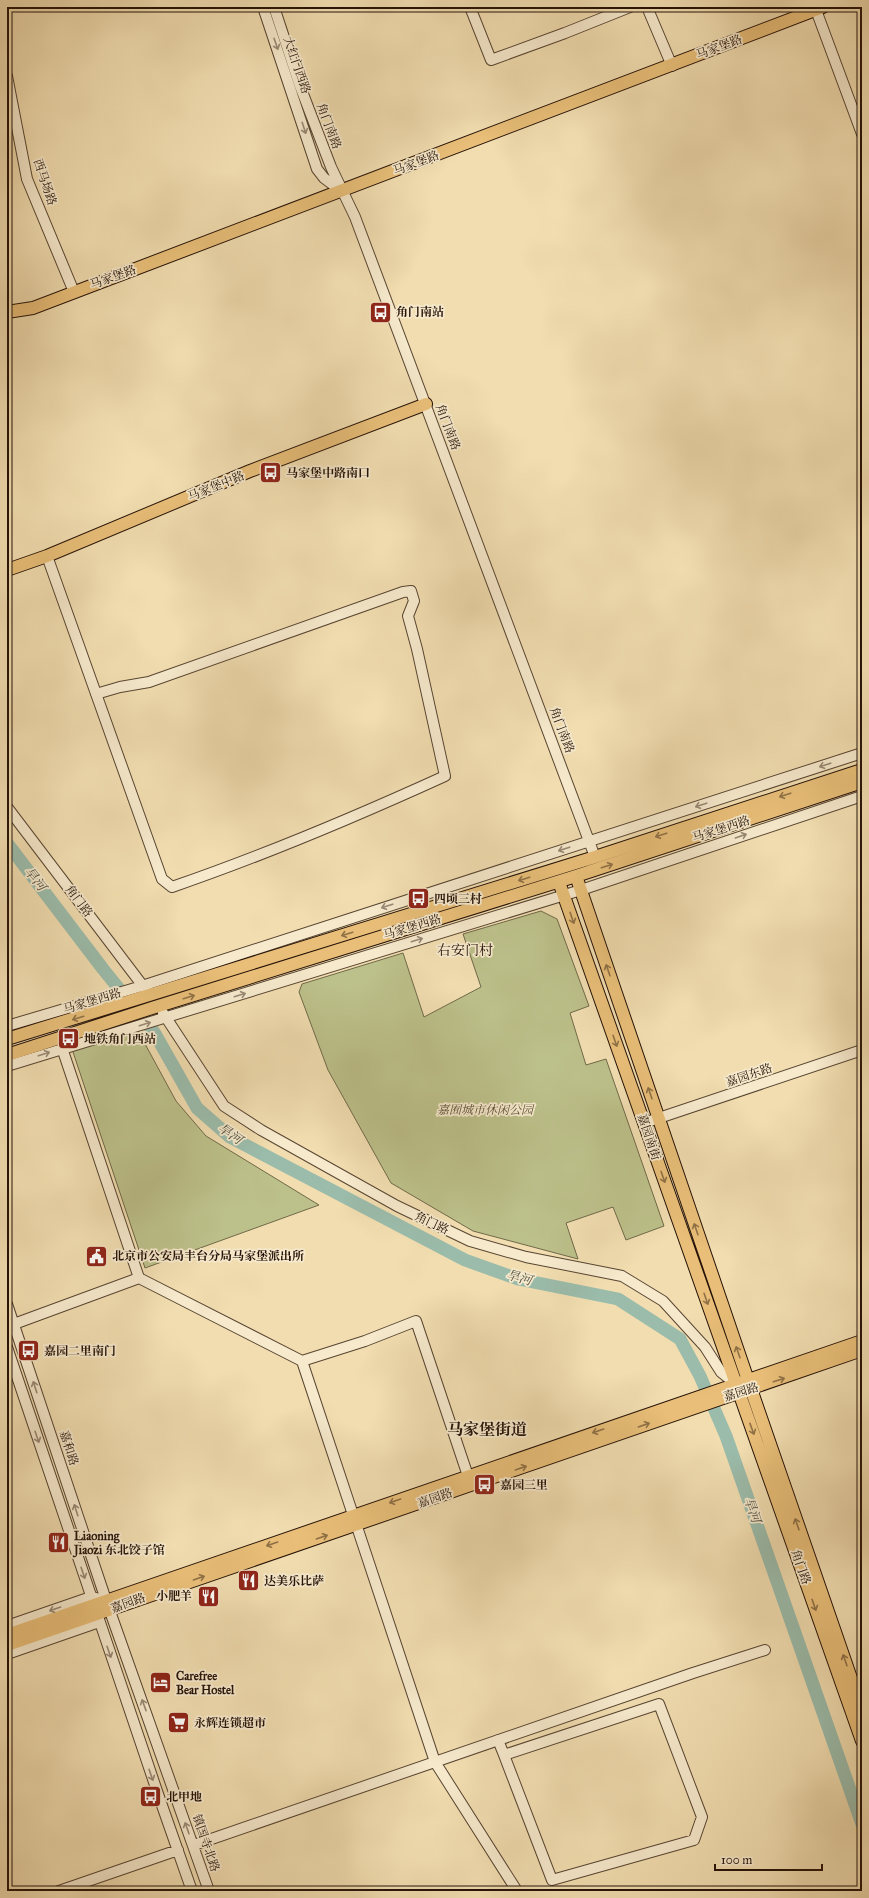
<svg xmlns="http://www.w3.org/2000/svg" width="869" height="1898" font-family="'IM FELL Great Primer','Noto Serif SC',serif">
<rect width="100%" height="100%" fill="#f1ddb0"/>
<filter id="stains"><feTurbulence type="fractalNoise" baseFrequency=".005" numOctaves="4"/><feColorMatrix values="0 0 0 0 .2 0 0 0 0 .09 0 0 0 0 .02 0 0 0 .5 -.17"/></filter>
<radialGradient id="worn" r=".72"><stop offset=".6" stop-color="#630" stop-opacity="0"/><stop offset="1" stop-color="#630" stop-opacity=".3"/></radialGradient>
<!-- green -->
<path fill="#bcc08a" stroke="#706949" d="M541,911l16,8 32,87 -19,7 16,52 20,-6 58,167 -38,14 -13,-33 -47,16 12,36 -105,-28 -82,-48 -63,-113 -29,-78 3,-8 101,-31 21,64 57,-30 -18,-53z
M138,1031l38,70 30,35 113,69 -174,63 -73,-219z"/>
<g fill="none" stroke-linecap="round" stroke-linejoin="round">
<!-- river -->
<path stroke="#9bbcab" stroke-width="13" d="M7,843l96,126 51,63 43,76 33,29 235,123 53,19 100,20 62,40 20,37 26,60 136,388"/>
<defs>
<path id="minor" d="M263,7l54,162 7,9 16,12
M274,7l26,79 31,81 24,50 240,640
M470,7l21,53 74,-27 65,-26
M647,7l25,59
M816,10l46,124
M7,76l20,103 47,113
M47,556l115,323 10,8c93,-32 183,-70 273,-111l-28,-127 -9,-33 6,-15 -3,-10 -8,1 -254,90 -29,5 -24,7
M7,807l139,183
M163,1013l61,93 37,24 136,76 73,35 56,16 96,19 41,25 42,46 16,25 15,12
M7,1026l135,-40 720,-233
M62,1048l77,230 163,83 133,401 82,129
M7,1066l574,-176 281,-94
M644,1123l218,-73
M7,1304l99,296 103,291
M14,1324l125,-46
M7,1347l151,447 34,97
M302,1361l63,-20 51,-20 52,155
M7,1626l84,-29 5,1
M7,1654l92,-32
M498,1740l6,15 48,125 142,-40 8,-23 -43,-113 -155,51
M194,1845l499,-172 72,-23
M59,1891l119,-41"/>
<path id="major" d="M7,312l26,-4 790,-301
M7,570l40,-14 203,-85 176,-67
M576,876l175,513 111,321
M559,882l303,859
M7,1039l588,-182 267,-87
M7,1055l145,-47 424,-132 286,-94
M7,1635l855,-294
M7,1645l855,-295"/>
</defs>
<!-- minor casing -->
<use href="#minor" stroke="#584532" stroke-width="12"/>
<!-- major casing -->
<use href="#major" stroke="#251208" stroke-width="14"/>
<!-- minor -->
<use href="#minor" stroke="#f6e9cc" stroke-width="10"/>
<!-- major -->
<use href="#major" stroke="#e8be78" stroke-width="12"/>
</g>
<!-- one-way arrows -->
<defs><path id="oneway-shaft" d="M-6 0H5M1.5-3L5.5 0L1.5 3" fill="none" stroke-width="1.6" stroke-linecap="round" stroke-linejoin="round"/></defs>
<g stroke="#988874">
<use href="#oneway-shaft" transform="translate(276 44) rotate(71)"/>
<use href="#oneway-shaft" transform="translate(304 128) rotate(72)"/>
<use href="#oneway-shaft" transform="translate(825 765) rotate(162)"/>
<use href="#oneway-shaft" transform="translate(701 805) rotate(162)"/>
<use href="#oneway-shaft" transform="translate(741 836) rotate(-19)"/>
<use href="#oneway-shaft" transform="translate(564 849) rotate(162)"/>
<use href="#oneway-shaft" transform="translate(387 906) rotate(162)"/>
<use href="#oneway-shaft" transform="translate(417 940) rotate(-17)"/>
<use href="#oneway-shaft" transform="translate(240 995) rotate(-17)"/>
<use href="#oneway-shaft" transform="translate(145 1024) rotate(-17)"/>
<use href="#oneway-shaft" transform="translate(44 1054) rotate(-18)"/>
<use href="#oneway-shaft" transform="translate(35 1387) rotate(-108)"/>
<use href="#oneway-shaft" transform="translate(37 1437) rotate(71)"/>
<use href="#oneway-shaft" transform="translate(76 1510) rotate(-108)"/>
<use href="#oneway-shaft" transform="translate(83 1573) rotate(71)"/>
<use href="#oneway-shaft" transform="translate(55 1609) rotate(161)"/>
<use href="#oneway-shaft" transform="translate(109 1652) rotate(71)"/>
<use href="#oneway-shaft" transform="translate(144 1705) rotate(-110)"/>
<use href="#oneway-shaft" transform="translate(151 1775) rotate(71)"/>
<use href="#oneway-shaft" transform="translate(187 1828) rotate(-109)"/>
</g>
<g stroke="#907146">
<use href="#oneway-shaft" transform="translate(785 795) rotate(162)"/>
<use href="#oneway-shaft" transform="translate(661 835) rotate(162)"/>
<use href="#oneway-shaft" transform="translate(607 866) rotate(-18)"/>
<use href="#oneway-shaft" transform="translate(524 879) rotate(163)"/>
<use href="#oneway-shaft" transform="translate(572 918) rotate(71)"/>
<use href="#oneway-shaft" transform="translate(347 934) rotate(163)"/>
<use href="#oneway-shaft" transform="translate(608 970) rotate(-109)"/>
<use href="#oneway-shaft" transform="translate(189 997) rotate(-17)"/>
<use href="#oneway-shaft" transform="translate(78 1018) rotate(163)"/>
<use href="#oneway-shaft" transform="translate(615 1041) rotate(71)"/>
<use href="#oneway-shaft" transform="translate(650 1093) rotate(-109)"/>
<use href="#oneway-shaft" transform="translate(663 1177) rotate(71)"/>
<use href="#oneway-shaft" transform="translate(696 1229) rotate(-109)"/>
<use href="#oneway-shaft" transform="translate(706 1299) rotate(71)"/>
<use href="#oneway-shaft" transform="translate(738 1352) rotate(-109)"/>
<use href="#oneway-shaft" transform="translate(779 1380) rotate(-18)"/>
<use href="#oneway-shaft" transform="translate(644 1425) rotate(-19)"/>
<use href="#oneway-shaft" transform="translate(752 1429) rotate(70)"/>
<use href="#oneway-shaft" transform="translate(598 1431) rotate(161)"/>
<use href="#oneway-shaft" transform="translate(521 1468) rotate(-19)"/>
<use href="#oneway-shaft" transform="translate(395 1501) rotate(161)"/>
<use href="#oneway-shaft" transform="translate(797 1524) rotate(-109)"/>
<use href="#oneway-shaft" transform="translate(322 1537) rotate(-19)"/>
<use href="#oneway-shaft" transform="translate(272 1544) rotate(161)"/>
<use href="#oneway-shaft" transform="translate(199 1578) rotate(-19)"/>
<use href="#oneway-shaft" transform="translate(814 1605) rotate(71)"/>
<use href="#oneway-shaft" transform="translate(845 1660) rotate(-109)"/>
</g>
<!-- icons -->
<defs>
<symbol id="bus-square" viewBox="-11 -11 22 22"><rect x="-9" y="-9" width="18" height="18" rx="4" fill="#8f2418" stroke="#f6e9cc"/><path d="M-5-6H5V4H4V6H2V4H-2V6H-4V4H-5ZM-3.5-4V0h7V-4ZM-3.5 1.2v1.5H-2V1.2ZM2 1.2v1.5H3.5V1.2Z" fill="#fff"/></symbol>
<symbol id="civic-square" viewBox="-11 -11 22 22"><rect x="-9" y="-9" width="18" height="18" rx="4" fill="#8f2418" stroke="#f6e9cc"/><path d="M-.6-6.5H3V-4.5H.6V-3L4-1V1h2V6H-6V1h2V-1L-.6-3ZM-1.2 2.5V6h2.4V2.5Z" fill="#fff"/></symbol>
<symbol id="restaurant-square" viewBox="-11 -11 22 22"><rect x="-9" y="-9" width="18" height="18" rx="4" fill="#8f2418" stroke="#f6e9cc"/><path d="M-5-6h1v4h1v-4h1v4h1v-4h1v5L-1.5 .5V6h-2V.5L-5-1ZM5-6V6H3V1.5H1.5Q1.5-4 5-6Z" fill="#fff"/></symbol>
<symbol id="hotel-square" viewBox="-11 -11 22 22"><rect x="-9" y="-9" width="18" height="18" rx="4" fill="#8f2418" stroke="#f6e9cc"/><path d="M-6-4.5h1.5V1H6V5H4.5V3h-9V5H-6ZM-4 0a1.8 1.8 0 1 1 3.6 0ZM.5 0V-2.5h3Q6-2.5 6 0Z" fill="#fff"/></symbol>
<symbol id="supermarket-square" viewBox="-11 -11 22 22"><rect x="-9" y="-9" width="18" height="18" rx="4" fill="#8f2418" stroke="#f6e9cc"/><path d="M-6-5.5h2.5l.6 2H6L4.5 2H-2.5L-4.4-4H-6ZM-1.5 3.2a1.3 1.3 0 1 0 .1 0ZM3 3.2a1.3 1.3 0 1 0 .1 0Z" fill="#fff"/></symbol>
</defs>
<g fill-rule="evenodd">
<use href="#bus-square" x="368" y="300" width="25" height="25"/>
<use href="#bus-square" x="258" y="460" width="25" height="25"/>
<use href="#bus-square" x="406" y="886" width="25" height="25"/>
<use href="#bus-square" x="56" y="1026" width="25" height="25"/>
<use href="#civic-square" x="84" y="1244" width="25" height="25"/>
<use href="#bus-square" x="16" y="1338" width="25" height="25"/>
<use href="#bus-square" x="472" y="1472" width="25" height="25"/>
<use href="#restaurant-square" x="46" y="1530" width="25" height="25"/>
<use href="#restaurant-square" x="236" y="1568" width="25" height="25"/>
<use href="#restaurant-square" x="196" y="1584" width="25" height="25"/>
<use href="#hotel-square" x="148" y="1670" width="25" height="25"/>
<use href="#supermarket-square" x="166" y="1710" width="25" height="25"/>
<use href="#bus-square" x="138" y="1784" width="25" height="25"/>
</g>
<g text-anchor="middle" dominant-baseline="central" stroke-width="3.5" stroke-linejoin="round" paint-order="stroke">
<!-- street labels -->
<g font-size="12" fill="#251208" stroke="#f6e9cc">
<text transform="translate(719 47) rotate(-21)">马家堡路</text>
<text transform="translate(297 65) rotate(71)">大红门西路</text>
<text transform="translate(329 126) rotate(69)">角门南路</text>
<text transform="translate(416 163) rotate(-21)">马家堡路</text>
<text transform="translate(45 182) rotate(71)">西马场路</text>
<text transform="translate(113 277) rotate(-20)">马家堡路</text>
<text transform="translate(448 427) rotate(69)">角门南路</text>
<text transform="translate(216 486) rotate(-22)">马家堡中路</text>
<text transform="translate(562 730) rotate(69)">角门南路</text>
<text transform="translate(721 829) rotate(-18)">马家堡西路</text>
<text transform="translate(79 901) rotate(53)">角门路</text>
<text transform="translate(412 927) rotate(-17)">马家堡西路</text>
<text transform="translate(92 1001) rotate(-17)">马家堡西路</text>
<text transform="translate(749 1075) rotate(-19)">嘉园东路</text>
<text transform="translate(649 1137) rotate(71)">嘉园南街</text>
<text transform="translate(432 1223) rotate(25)">角门路</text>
<text transform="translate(741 1392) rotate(-17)">嘉园路</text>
<text transform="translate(69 1448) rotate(72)">嘉和路</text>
<text transform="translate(435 1498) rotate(-19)">嘉园路</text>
<text transform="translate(801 1567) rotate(71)">角门路</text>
<text transform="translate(128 1603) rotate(-20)">嘉园路</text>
<text transform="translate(206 1843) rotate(71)">镇国寺北路</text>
</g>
<!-- poi labels -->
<g font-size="12" font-weight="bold" fill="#251208" stroke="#f6e9cc" text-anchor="start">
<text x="396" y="312">角门南站</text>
<text x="286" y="473">马家堡中路南口</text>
<text x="434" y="899">四顷三村</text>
<text x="84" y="1039">地铁角门西站</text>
<text x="112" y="1256">北京市公安局丰台分局马家堡派出所</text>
<text x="44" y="1351">嘉园二里南门</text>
<text x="500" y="1485">嘉园三里</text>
<text x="74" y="1536">Liaoning<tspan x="74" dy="14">Jiaozi 东北饺子馆</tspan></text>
<text x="264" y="1581">达美乐比萨</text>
<text x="192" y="1596" text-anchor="end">小肥羊</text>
<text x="176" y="1676">Carefree<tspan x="176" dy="14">Bear Hostel</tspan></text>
<text x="194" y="1723">永辉连锁超市</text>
<text x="166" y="1797">北甲地</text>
</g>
<!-- park labels -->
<g font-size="12" font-style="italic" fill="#5a4f36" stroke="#f6e9cc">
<text x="485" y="1110">嘉囿城市休闲公园</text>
</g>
<!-- water labels -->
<g font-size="13" font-style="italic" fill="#4e4e41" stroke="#f6e9cc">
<text transform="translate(35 879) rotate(52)">旱河</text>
<text transform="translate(230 1134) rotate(35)">旱河</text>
<text transform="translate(519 1278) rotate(15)">旱河</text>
<text transform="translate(752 1510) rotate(71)">旱河</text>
</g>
<!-- quarter labels -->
<g font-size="14" fill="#251208" stroke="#f6e9cc">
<text x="465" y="950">右安门村</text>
</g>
<!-- district labels -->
<g font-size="16" font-weight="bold" fill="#251208" stroke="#f6e9cc">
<text x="487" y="1429">马家堡街道</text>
</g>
</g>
<!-- margin -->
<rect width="869" height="1898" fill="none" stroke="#f1ddb0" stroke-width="24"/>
<rect x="8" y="8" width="853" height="1882" fill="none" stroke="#251208" stroke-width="2"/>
<rect x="12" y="12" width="845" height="1874" fill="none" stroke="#251208"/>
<!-- scale -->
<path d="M715 1864v6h107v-6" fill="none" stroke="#251208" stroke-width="2"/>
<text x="721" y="1864" font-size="12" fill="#251208" stroke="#f6e9cc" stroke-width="3" paint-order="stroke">100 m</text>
<rect width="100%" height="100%" filter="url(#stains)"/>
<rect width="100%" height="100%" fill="url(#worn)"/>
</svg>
